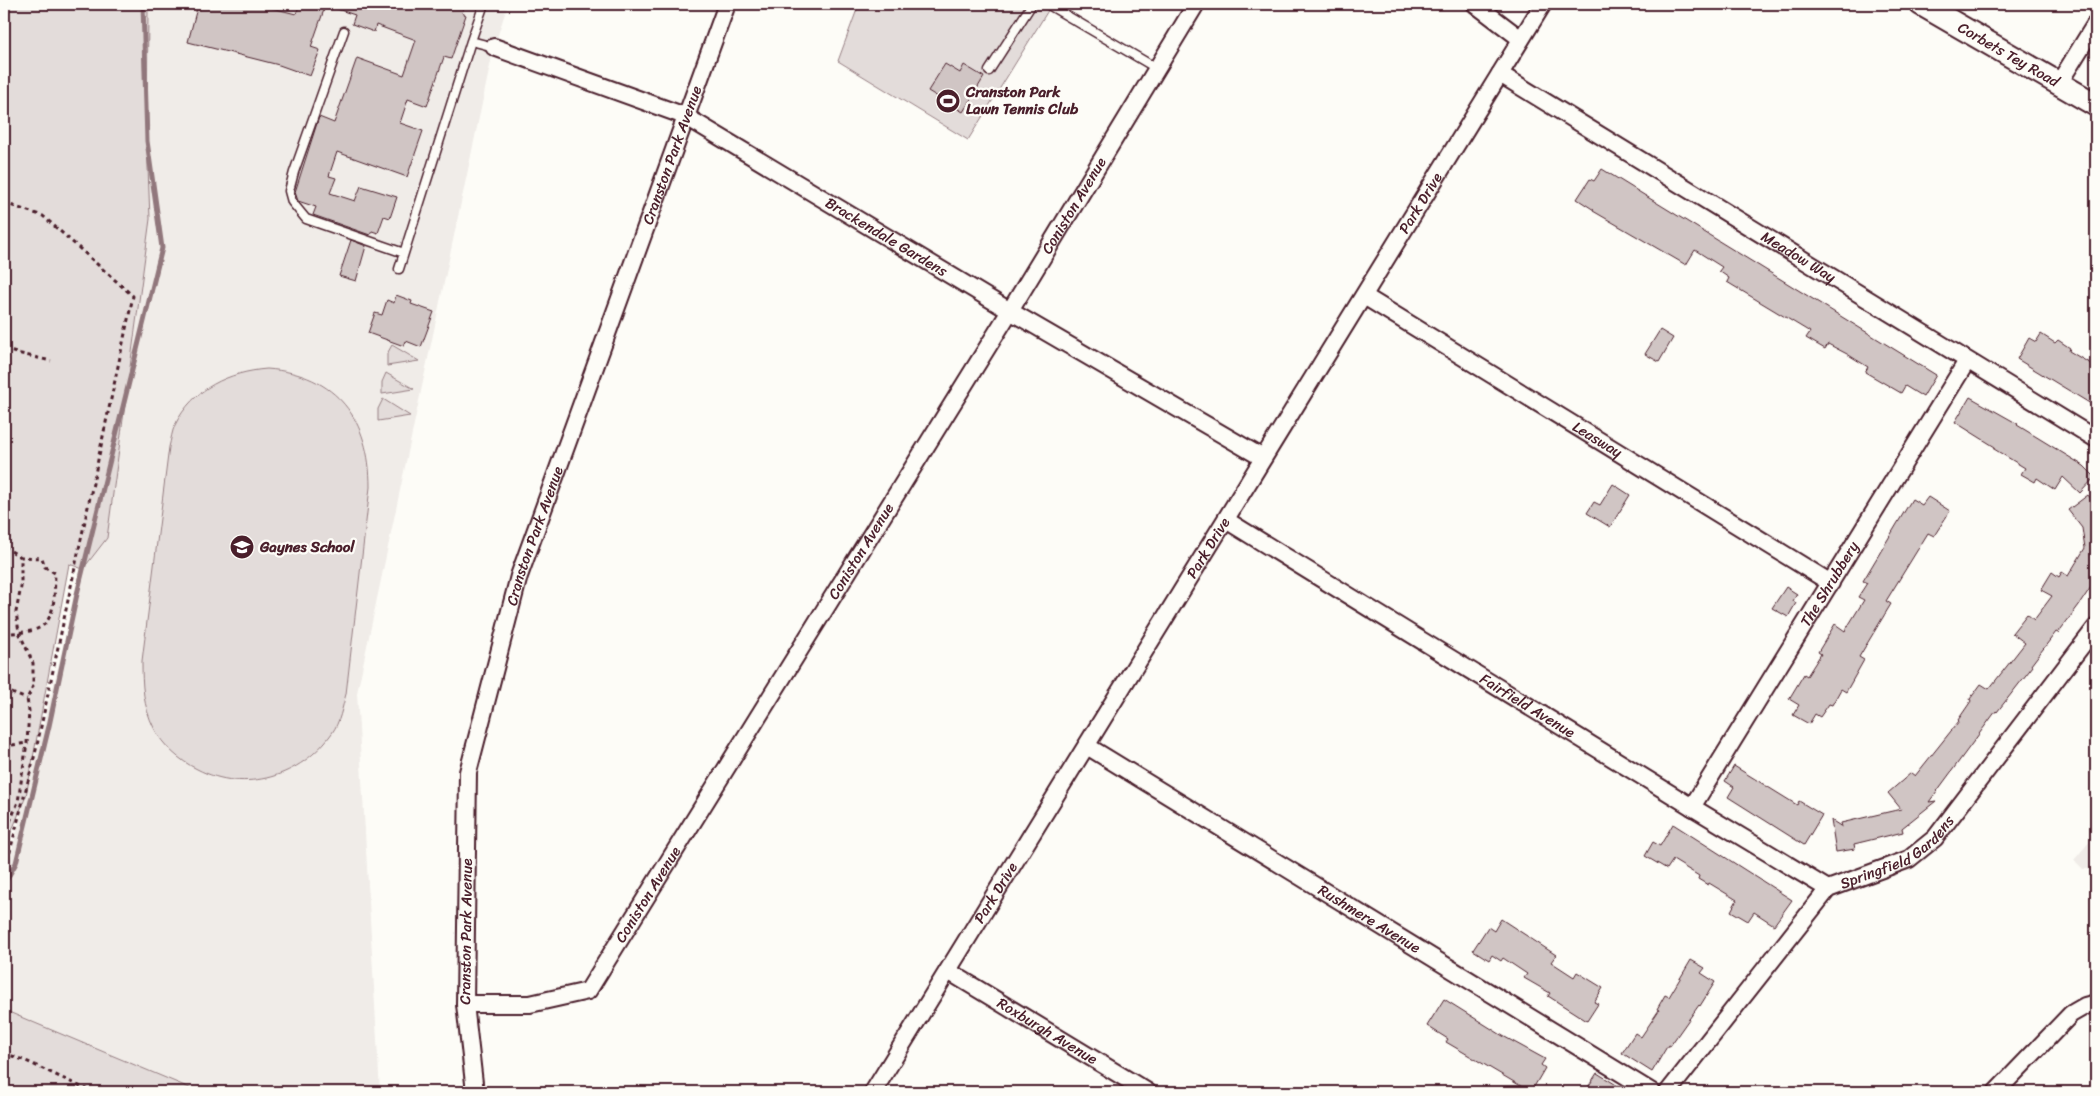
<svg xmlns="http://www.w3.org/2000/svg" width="2100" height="1096" font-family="Sriracha,sans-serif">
<rect width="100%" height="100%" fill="#fdfcf7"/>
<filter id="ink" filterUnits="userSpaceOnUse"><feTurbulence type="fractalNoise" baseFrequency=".02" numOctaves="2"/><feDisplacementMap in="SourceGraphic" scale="10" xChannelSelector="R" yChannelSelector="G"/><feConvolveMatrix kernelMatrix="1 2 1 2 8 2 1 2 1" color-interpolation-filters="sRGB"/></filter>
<g filter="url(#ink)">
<!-- built -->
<path fill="#f0ece8" d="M148,4h360l-14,43 -137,646 23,399h-183l-193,-81v-141l5,-8 77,-305 21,-19 43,-319 -3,-78z
M2096,834v35h-13l-9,-9z"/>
<!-- green -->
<path fill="#e3dcda" stroke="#967e82" d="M4,4h144l-1,137 3,78 -43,319 -24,31 -14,-5 -43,232 -22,54z
M859,4h193l-84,136 -130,-79z
M392,345l27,16 -32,5v-12z
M267,369c70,5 103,51 103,118l-24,207c-4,14 -6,28 -14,39 -31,44 -87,61 -135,36 -17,-8 -35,-24 -43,-41 -11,-22 -12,-43 -12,-67l27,-214c2,-7 3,-16 6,-22 18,-37 54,-53 92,-56z
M386,373l28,16 -32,5v-12z
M383,399l27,17 -32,5v-12z
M4,1010l188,79 5,3h-193z"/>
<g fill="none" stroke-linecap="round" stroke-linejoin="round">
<!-- stream -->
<path stroke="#91777b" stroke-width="5" d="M4,884l12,-21 33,-137 28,-132 85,-346 -15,-107 -4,-137"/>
</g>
<!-- building -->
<path fill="#d0c5c4" stroke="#4a1f2b" d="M198,4h75l-1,4 24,6 4,-10h26l-15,43 9,3 -10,26 -31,-11 -91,-23z
M328,4h84l15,5 1,-5h37l-3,9 4,2 -15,44 -7,-2 -17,49 -19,-7 -8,24 23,8 -16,46 -70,-25 -8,24 7,2 -6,15 25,8 6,-15 36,11 -7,21 -6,-2 -6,17 -6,-2 -2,4 -57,-20 3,-8 -18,-6 -3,-9 24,-75 15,6 23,-65 47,17 12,-35 -40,-15 -2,7 -22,-8 3,-9 -27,-9z
M945,64l15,9 4,-8 20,12 -21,35 -35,-21z
M1602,169l334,206 -13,22 -18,-11 -4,7 -36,-21 3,-5 -21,-13 -19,-10 -3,5 -19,-11 4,-6 -83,-50 2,-4 -10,-7 3,-4 -27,-17 -9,15 -93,-54 1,-1 -17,-11 13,-20 4,2z
M351,240l15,6 -10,35 -17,-5z
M396,295l16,6 -1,3 23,8 -13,35 -15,-6 -2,5 -36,-13 7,-20 7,2 5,-15 7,3z
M1660,330l13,8 -14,24 -14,-8z
M2041,334l14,9 3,-3 12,8 -1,3 27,16v40l-79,-48 12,-21 7,4z
M1970,397l48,27 -1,1 67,41 11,11 -15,16 -17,-16 -8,13 -18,-12 -2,4 -14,-8 4,-6 -31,-19 1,-2 -40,-25z
M1613,484l17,11 -20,32 -23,-14 7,-11 6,3z
M2088,495l8,10v85l-5,-3 -12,18 -21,28 -2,-1 -25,33 2,1 -36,46 -1,-1 -67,91 7,-1 -34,27 1,4 -49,12 1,5 -19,3 -5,-32 11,7 -1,-4 60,-14 -13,-16 23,-20 4,3 44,-55 -1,-1 13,-19 -1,-2 11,-15 8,5 36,-46 -13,-10 15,-19 7,6 18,-24 -11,-6 11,-18 7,5 3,-5 6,4 17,-28 -3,-20 -14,-18z
M1928,497l22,14 -16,25 -6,-3 -42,68 5,3 -32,53 5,3 -18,32 -5,-3 -9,16 -3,-1 -9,13 -5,-3 -6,10 -16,-9 6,-10 -10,-6 15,-25 3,2 14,-22 -3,-2 17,-28 10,7 19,-31 -6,-3 9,-14 -4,-2 49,-82 10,6z
M1786,587l11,7 -4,7 3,2 -8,14 -16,-9z
M1734,766l63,39 2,-4 23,14 -18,30 -76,-48 6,-10 -9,-6z
M1673,824l119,76 -18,25 -20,-13 -6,9 -17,-10 6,-11 -28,-17 -1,2 -10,-6 1,-3 -26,-16 -6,9 -22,-13 8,-14 7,4z
M1501,919l55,36 -5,7 23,15 3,-5 26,16 -9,14 4,2 -11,17 -39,-25 2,-3 -26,-15 3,-4 -24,-16 -2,3 -9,-6 -3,5 -16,-10 15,-23 6,4z
M1691,960l14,8 -4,5 14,9 -15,24 -1,-1 -29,41 -2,-1 -16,27 -30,-19 13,-20 6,4 18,-27 -2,-1 8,-14 4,2z
M1444,999l59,37 42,23 -4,6 4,3 -14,24 -85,-50 2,-3 -21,-13z
M1597,1073l31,19h-43z"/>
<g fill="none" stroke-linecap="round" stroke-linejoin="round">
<defs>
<path id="service" d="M484,4l-13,37 23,6
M1047,4l109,64
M344,31l-50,141 -5,19 3,11 14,17 98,34
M989,71l43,-67
M399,269l72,-228"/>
<g id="minor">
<path d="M1475,4l46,35"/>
<path id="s1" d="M494,47l191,69 325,195 253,147"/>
<path id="s2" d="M1500,74l596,365"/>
<path d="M2059,83l37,-60"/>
<path id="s3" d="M1364,296l467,287"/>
<path id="s4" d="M1226,520l466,287 136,82"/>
<path id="s5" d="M1087,746l565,346"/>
<path id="s6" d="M1692,807l275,-446"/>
<path id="s7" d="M948,971l200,121"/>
<path id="s8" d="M465,1004h65l58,-13 422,-680 186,-307"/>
<path id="s9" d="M475,1092l-10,-88 3,-232 51,-196 208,-572"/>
<path id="s10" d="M873,1092l670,-1088"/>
<path id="s11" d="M1668,1092l160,-203 81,-30 26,-21 161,-211"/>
<path d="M1996,1092l75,-78 14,-8 11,-3"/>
</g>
<g id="secondary">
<path id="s12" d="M1921,4l175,101"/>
</g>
</defs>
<!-- service casing -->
<use href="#service" stroke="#4a1f2b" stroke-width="11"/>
<!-- minor casing -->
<use href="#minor" stroke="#4a1f2b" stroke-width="20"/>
<!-- secondary casing -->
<use href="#secondary" stroke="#4a1f2b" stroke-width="26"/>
<!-- path -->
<path stroke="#4a1f2b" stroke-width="3" stroke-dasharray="4 4" stroke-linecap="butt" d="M4,203l39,13 90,80 -97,454 -29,113 -3,5
M4,350l47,11
M4,547l17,10v30l-5,25 3,20 14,31v23l-6,13 2,12 -2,32 -9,59 -14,34
M4,634c10,-2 26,-1 35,-6 18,-9 15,-38 16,-55l-10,-6 -3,-9 -21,-1
M4,690l23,9
M4,746l23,-3
M4,1053l22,8 66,31"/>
<!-- service -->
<use href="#service" stroke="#fdfcf7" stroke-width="8"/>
<!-- minor -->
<use href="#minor" stroke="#fdfcf7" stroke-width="16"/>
<!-- secondary -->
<use href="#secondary" stroke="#fdfcf7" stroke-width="22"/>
</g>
</g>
<!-- icons -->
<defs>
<symbol id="stadium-disc" viewBox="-11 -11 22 22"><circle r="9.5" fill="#4a1f2b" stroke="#fdfcf7"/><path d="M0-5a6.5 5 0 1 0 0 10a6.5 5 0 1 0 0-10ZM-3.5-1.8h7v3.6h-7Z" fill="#fff"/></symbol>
<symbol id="school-disc" viewBox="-11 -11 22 22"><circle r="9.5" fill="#4a1f2b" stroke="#fdfcf7"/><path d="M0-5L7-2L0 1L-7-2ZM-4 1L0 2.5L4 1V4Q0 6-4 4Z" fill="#fff"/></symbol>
</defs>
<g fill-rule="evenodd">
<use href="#stadium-disc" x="934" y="87" width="28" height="28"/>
<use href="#school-disc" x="228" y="533" width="28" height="28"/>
</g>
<g text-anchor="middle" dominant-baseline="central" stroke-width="4.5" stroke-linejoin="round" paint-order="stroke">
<!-- street labels -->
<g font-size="15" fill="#4a1f2b" stroke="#fdfcf7">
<text stroke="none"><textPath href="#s12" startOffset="101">Corbets Tey Road</textPath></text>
<text stroke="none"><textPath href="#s9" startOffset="971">Cranston Park Avenue</textPath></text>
<text stroke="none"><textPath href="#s10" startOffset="1044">Park Drive</textPath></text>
<text stroke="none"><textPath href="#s8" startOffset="1048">Coniston Avenue</textPath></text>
<text stroke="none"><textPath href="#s1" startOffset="438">Brackendale Gardens</textPath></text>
<text stroke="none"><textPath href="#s2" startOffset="350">Meadow Way</textPath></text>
<text stroke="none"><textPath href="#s3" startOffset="274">Leasway</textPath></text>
<text stroke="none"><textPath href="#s9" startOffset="566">Cranston Park Avenue</textPath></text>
<text stroke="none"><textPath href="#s10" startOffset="639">Park Drive</textPath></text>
<text stroke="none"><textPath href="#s8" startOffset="642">Coniston Avenue</textPath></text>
<text stroke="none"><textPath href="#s6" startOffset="262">The Shrubbery</textPath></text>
<text stroke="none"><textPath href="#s4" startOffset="354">Fairfield Avenue</textPath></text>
<text stroke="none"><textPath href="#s11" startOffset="338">Springfield Gardens</textPath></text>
<text stroke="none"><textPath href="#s10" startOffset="234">Park Drive</textPath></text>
<text stroke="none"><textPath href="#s8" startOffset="238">Coniston Avenue</textPath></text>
<text stroke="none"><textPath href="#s5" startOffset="331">Rushmere Avenue</textPath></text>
<text stroke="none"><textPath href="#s9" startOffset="161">Cranston Park Avenue</textPath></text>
<text stroke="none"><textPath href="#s7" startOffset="116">Roxburgh Avenue</textPath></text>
</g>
<!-- poi labels -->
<g font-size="15" font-weight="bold" fill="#4a1f2b" stroke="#fdfcf7" text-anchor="start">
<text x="966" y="92">Cranston Park<tspan x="966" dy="17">Lawn Tennis Club</tspan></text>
<text x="260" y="547">Gaynes School</text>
</g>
</g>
<!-- margin -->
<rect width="2100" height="1096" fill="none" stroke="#fdfcf7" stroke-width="20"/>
<rect x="10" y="10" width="2080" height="1076" fill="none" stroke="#4a1f2b" stroke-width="2" filter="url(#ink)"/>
</svg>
